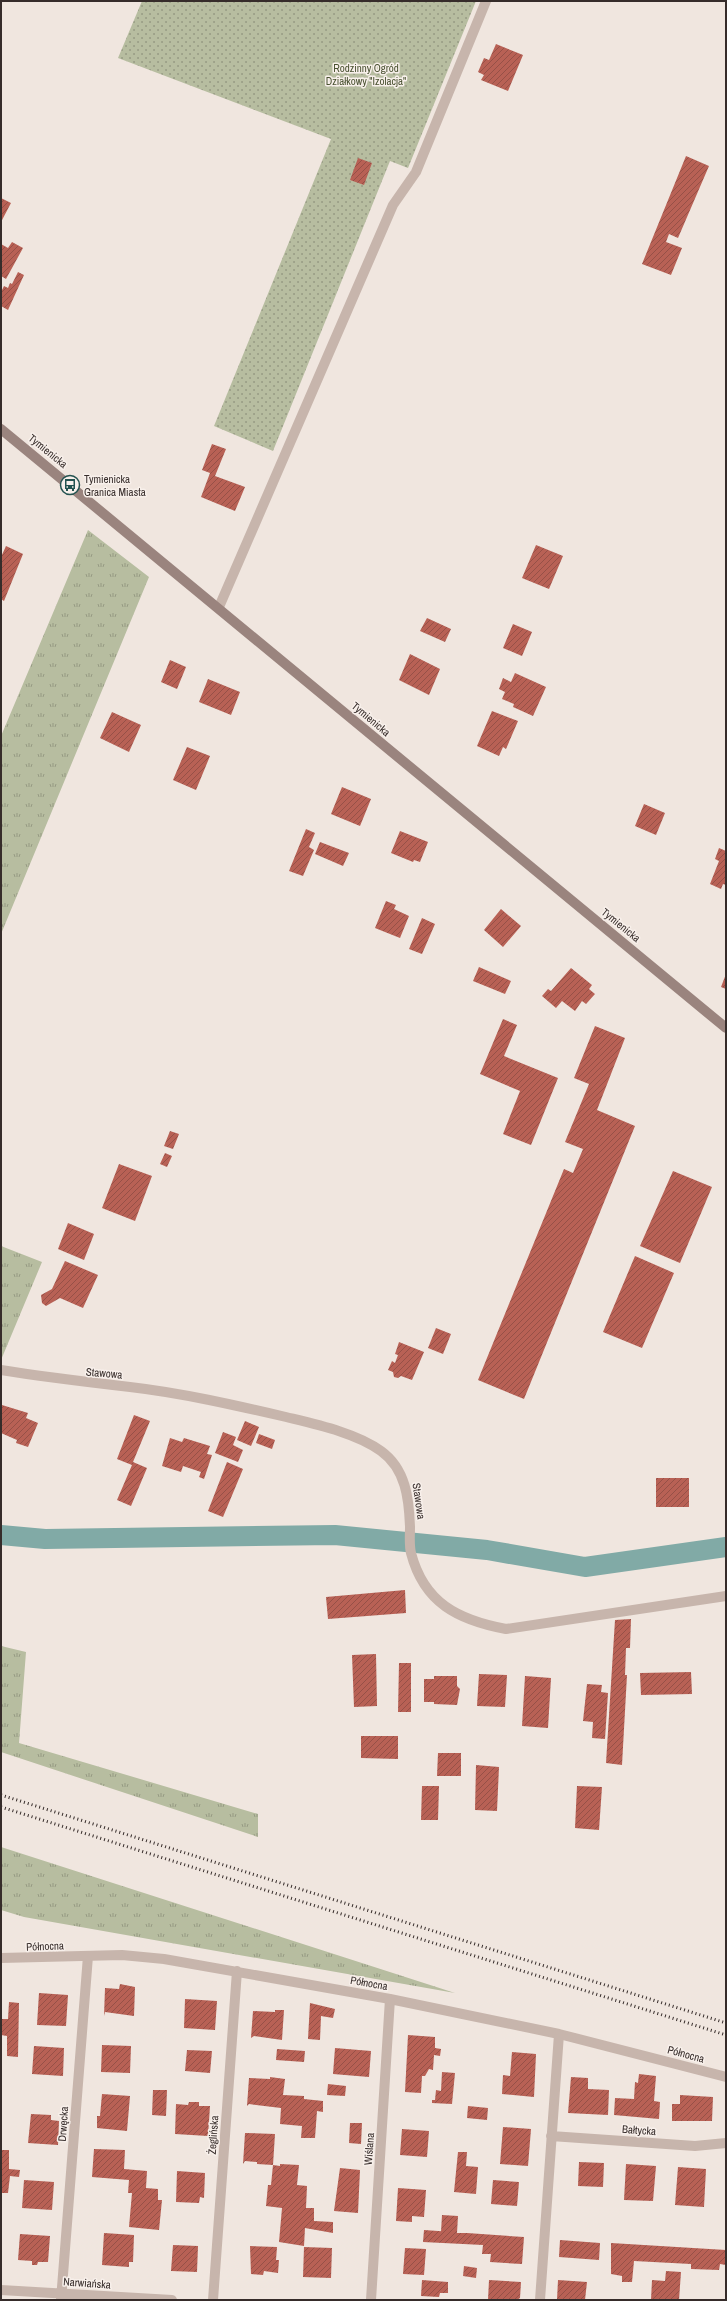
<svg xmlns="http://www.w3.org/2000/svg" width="727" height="2301" font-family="'Archivo Narrow',sans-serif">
<defs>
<pattern id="grass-tufts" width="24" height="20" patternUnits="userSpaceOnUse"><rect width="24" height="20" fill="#b7bda0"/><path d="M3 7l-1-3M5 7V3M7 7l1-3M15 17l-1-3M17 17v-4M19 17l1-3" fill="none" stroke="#969a83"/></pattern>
<pattern id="garden-dots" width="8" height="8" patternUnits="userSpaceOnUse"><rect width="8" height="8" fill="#b7bda0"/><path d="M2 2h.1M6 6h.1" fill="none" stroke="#969a83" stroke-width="1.8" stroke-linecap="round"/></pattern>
<pattern id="building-hatch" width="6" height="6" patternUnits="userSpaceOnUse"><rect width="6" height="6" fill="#b86155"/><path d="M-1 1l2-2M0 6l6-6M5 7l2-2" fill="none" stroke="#965047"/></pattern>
</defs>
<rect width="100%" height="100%" fill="#f0e6df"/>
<!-- grass -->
<path fill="url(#grass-tufts)" d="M88,530l61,47 -148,357v-198z
M1,1246l41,16 -41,98z
M1,1646l25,6 -7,91 239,71v23l-257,-85z
M1,1847l454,146 -431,-76 -23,-7z"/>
<!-- garden -->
<path fill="url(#garden-dots)" d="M142,1h334l-68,167 -18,-7 -117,290 -59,-25 117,-287 -213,-81z"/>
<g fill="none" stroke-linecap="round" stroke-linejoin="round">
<!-- canal -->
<path stroke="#81aaa6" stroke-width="20" d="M1,1535l44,4 290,-4 152,15 98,17 141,-20"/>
</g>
<!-- building -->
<path fill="url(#building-hatch)" d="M496,44l27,11 -15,36 -27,-11 3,-5 -6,-3 6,-14 5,2z
M686,156l23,10 -31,72 -9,-4 -3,8 16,6 -11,27 -29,-11z
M358,158l14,5 -8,22 -14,-5z
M1,198l10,5 -10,19z
M12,242l11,6 -17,31 -5,-3v-32l7,4z
M18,272l6,3 -16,35 -7,-4v-14l3,-6 4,2 2,-5 2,1z
M212,444l14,5 -11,27 30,11 -10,24 -34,-14 9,-24 -8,-3z
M536,545l27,11 -14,33 -27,-11z
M6,546l17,8 -19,47 -3,-2v-42z
M427,618l24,11 -6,13 -25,-11z
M513,624l19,8 -10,24 -19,-8z
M410,654l30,15 -11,26 -30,-15z
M170,660l16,7 -9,22 -16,-7z
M515,673l31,14 -13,29 -20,-9 1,-3 -12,-5 3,-7 -6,-3 4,-11 8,4z
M208,679l32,13 -9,23 -32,-13z
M492,711l26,10 -12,28 -3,-2 -4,9 -22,-10z
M112,712l29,13 -12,27 -29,-14z
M187,747l23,9 -14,34 -23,-10z
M342,787l29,12 -11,27 -29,-12z
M644,804l21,9 -9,22 -21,-9z
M306,829l9,4 -6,14 5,3 -11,26 -14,-5z
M400,831l28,11 -8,20 -6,-2 -1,2 -22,-9z
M320,842l29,11 -6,13 -28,-12z
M719,848l7,3v34l-3,-1 -2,5 -11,-5 9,-23 -4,-2z
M386,901l10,4 -2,4 15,7 -9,22 -25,-10z
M501,909l20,17 -18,21 -19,-17z
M422,918l13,6 -13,30 -13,-5z
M479,967l32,14 -6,13 -32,-13z
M571,968l21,17 -3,4 6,5 -9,10 -4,-3 -7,10 -13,-10 -6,7 -14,-12 6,-7 3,2z
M726,974v15l-5,-2z
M503,1019l14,6 -13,31 54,22 -27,67 -28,-11 17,-43 -40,-17z
M595,1026l30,12 -28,72 38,16 -111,273 -46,-19 86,-211 9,4 10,-24 -18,-7 24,-58 -15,-6z
M170,1131l9,3 -6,15 -9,-3z
M165,1153l7,3 -5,11 -7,-3z
M119,1164l33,12 -17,45 -33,-13z
M673,1171l39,16 -32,76 -40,-17z
M68,1223l26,11 -10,26 -26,-11z
M635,1256l39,17 -32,75 -39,-16z
M65,1261l33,14 -15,33 -23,-10 -14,8 -4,-3 -1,-8 11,-6z
M436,1328l15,6 -8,20 -15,-6z
M399,1342l25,10 -12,28 -11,-4 -3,2 -4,-1 -1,-5 -5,-2 4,-9 3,2 3,-8 -3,-1z
M2,1405l26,8 -2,5 12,5 -10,24 -12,-4 1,-3 -16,-7z
M134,1415l16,6 -17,41 14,6 -16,38 -14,-6 15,-35 -15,-6z
M245,1421l14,6 -8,19 -14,-6z
M223,1432l13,5 -3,8 10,5 -5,12 -23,-9z
M259,1434l16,6 -3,9 -16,-6z
M170,1438l12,4 2,-4 26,8 -3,8 5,1 -8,24 -5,-2 2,-5 -18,-6 -2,6 -19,-6z
M227,1462l16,7 -20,48 -15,-6z
M656,1478h33v29h-33z
M405,1590l1,23 -78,6 -2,-22z
M631,1619l-1,29h-4l-1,27h2l-5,90 -16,-2 9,-143z
M376,1654l1,52 -23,1 -2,-52z
M399,1663h12v49h-13z
M691,1672l1,22 -51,1 -1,-22z
M479,1674l28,1 -2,32 -28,-1z
M434,1676h23v10l3,3 -3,16 -23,-1v-2h-10v-23h10z
M525,1676l26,2 -3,50 -26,-2z
M587,1684l15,1 -1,7 7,1 -3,46 -13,-1 1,-16 -10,-1z
M361,1736h37v23l-37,-1z
M438,1753h23v23h-24z
M476,1765l23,2 -2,44 -22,-1z
M422,1786h17l-1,34h-17z
M577,1786l25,1 -3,43 -24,-2z
M120,1984l15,3 -1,29 -29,-4 -1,4 1,-28 14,1z
M39,1993l29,2 -2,31 -29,-1z
M185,1999l32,2 -2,29 -31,-2z
M9,2002l10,1 -1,54 -11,-1v-20l-6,-1v-16h7z
M310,2003l25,6 -2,9 -12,-2 -1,24 -12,-1z
M275,2010h9l-2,30 -28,-4 -3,2 2,-27 22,1z
M408,2035l27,2v11l6,1 -1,7 -6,-1 -1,15 -4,-1 -4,7h-3l-1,17 -16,-1z
M102,2045l29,1 -1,27 -29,-1z
M34,2046l30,2 -1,28 -31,-2z
M335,2048l36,3 -2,26 -36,-3z
M277,2049l28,2 -1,11 -28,-2z
M187,2050l25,1 -2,22 -25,-2z
M512,2052l24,2 -2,43 -32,-3 1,-19 7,1z
M442,2072l13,1 -3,31 -20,-1v-3h3l1,-10 5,1z
M639,2074l17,2 -2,25 6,1 -1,17 -45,-4 1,-17 19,1 1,-17 3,1z
M270,2077l15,2 -2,16 21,1v3l19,2v11l-6,-1 -2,27h-14l1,-12 -22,-2 1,-16 -32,-4 -2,2 2,-28 21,1z
M571,2077l17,1v11l21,1 -1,25 -40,-2z
M328,2084l18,2 -1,10 -18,-1z
M153,2090h14l-1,26 -14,-1z
M102,2094l28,2 -3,35 -30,-3v-12h3z
M680,2095l33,2 -1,24h-40v-17h8z
M189,2102h10v4h11l-2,30 -33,-2 1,-30 12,1z
M468,2106l20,2 -1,12 -20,-2z
M31,2114l20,1v5l8,1 -1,24 -30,-2z
M350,2123h12l-1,21 -12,-1z
M503,2127l28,2 -3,37 -28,-2z
M402,2129l27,2 -2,26 -27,-2z
M245,2133l30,1 -2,31 7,1v-2l19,1 -2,20 10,1 -1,22h8v13l19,1v11l-28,-5 -1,18 -25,-4 3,-34 -16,-2 2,-21h3l2,-20 -16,-1v-2l-12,-1 -2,3z
M94,2149l31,1 -1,19 23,2 -1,17 12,1v11h4l-3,30 -30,-3 3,-34h-4l1,-13 -37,-3z
M1,2150h8v19l11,1 -1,7 -9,-1 -2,17h-7z
M458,2152h9l-1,14 12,1 -2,27 -22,-2z
M579,2162l25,1 -1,24 -25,-1z
M626,2164l30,2 -3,35 -29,-1z
M678,2167l28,2 -2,38 -29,-2z
M340,2168l20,2 -2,43 -24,-2z
M177,2171l28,2 -1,25 -4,-1 -1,6 -23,-1z
M24,2180l30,2 -2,28 -30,-2z
M493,2180l26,2 -2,24 -26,-2z
M398,2188l28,2 -2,27 -12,-1v6l-16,-1z
M442,2215l16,1 -1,17 -16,-1z
M424,2230l100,7 -2,27 -32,-2 1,-8h-9l1,-9 -60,-3z
M104,2233l30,2 -1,27h-4v5l-27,-2z
M20,2234l30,2 -2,26h-10l-1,3h-5v-4l-14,-1z
M560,2240l40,3 -1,17 -40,-3z
M611,2243l115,7v15l-6,-1 -1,6 -28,-1v-5l-57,-3 -2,21h-10v-6l-11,-2z
M173,2245l25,1 -1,26 -26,-1z
M250,2246l27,1 -1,13h3l-1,13 -14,-2 -1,4 -12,-1z
M304,2247l28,1 -1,30 -28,-1z
M405,2248l21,1 -2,26 -21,-1z
M464,2266l13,2 -1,10 -13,-2z
M666,2271l15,1 -2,28h-28l1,-20 13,1z
M422,2280l26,2v11h-8l-1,4 -18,-1z
M489,2280l32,2 -1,16 -3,2h-29z
M558,2280l29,2 -2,18h-28z"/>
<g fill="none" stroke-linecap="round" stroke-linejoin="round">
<!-- street -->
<path stroke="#c7b5ac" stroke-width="10" d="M219,607l174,-402 23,-33 70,-171
M1,1370c43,7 86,12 129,17 52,6 104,18 156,30 29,7 71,16 95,34 25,18 28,48 29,76 0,8 -1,18 1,26 13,50 47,67 95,76l220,-33
M1,1958l121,-3 42,4 226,40 169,35 167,43
M551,2136l144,10 31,-3
M1,2290l171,10
M61,2300l27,-344
M213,2300l24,-329
M371,2300l19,-301
M540,2300l19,-266"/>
<!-- secondary -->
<path stroke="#9a847e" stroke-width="10" d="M1,429l725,599"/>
<!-- rail -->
<path stroke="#362c2a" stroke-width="3" stroke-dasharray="1 3" stroke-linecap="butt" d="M1,1795l725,228
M1,1807l725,228"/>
</g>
<!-- icons -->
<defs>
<symbol id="bus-ring" viewBox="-11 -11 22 22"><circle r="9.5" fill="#f8f0eb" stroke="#245350" stroke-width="1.5"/><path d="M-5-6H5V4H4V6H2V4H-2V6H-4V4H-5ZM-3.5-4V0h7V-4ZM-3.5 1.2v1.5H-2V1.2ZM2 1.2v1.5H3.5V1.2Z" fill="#245350"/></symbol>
</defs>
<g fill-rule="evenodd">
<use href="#bus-ring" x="59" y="474" width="22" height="22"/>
</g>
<g text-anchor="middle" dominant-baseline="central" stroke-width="3" stroke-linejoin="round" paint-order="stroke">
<!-- park labels -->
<g font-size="11" fill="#495131" stroke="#f8f0eb">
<text x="366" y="68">Rodzinny Ogród<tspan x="366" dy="13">Działkowy "Izolacja"</tspan></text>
</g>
<!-- street labels -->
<g font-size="11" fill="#362c2a" stroke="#f8f0eb">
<text transform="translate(48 451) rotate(39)">Tymienicka</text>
<text transform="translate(371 719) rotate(40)">Tymienicka</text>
<text transform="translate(621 925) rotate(39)">Tymienicka</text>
<text transform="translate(104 1373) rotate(5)">Stawowa</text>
<text transform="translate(419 1501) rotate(82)">Stawowa</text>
<text transform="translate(45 1946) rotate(-2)">Północna</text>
<text transform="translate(369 1983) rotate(10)">Północna</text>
<text transform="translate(686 2054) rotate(15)">Północna</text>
<text transform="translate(63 2124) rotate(-86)">Drwęcka</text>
<text transform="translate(639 2130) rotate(4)">Bałtycka</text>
<text transform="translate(213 2135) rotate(-86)">Żeglińska</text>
<text transform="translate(369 2149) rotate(-86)">Wiślana</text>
<text transform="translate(87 2283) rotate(4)">Narwiańska</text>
</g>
<!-- poi labels -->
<g font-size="11" fill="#362c2a" stroke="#f8f0eb" text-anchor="start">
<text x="84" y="479">Tymienicka<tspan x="84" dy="13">Granica Miasta</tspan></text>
</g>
</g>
<!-- border -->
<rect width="727" height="2301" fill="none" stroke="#362c2a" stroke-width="4"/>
</svg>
